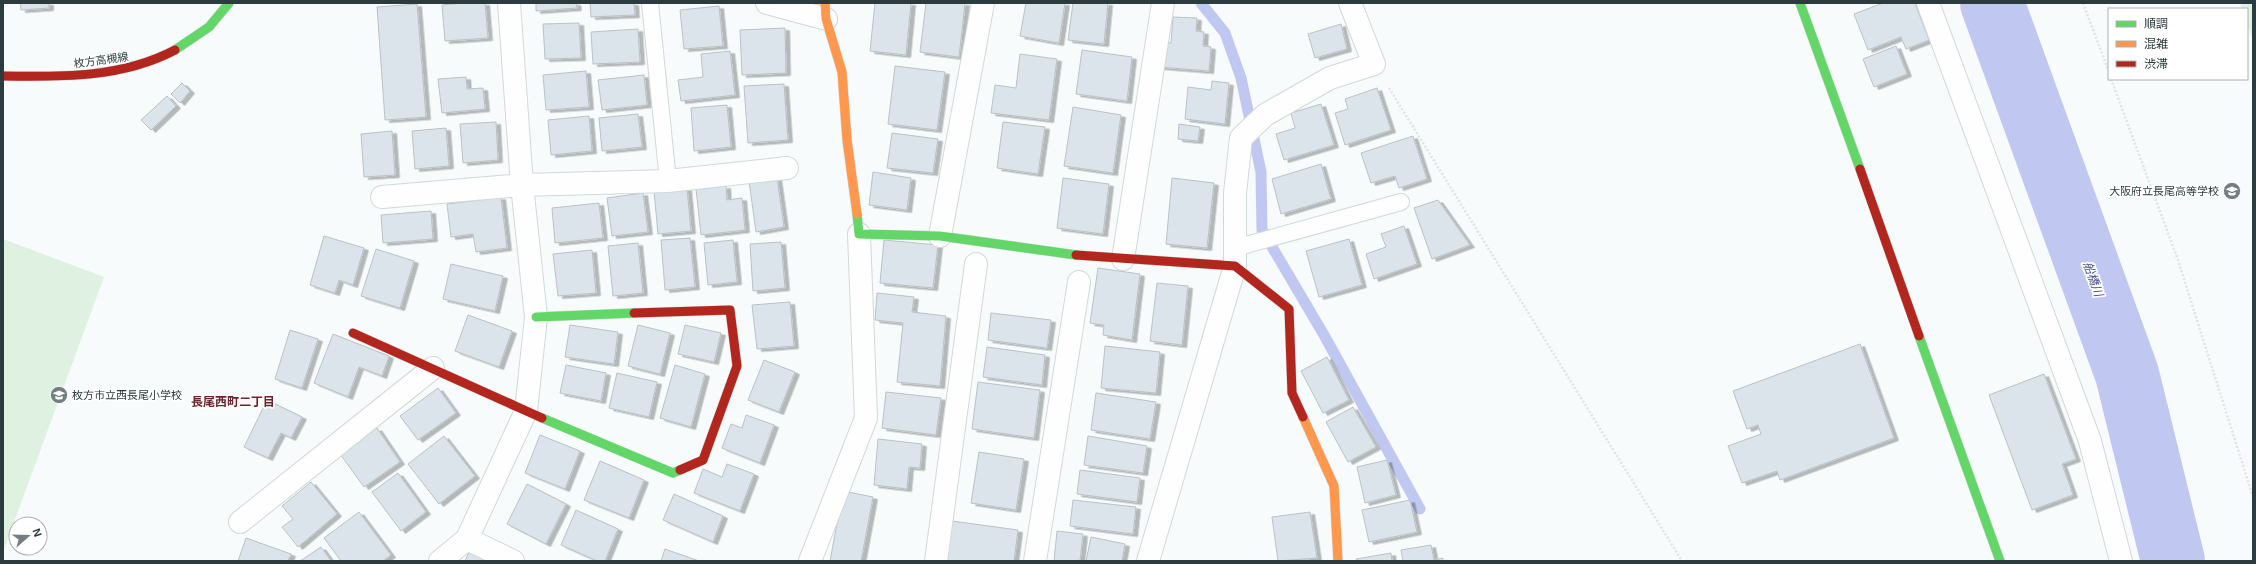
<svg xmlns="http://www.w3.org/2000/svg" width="2256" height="564" font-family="Arial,'Noto Sans JP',sans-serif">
<defs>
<filter id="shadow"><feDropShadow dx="4.5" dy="2.5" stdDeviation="0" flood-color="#0004"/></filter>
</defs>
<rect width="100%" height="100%" fill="#f7fbfb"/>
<!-- green -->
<path fill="#dff1e0" d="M2240,3h13v37l-6,-16v-15h-5z
M3,239l101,38 -101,275z"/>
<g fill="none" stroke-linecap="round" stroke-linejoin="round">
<!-- stream -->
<path stroke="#c0c8f1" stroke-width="11" d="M1201,3l24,30 16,45 20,94 1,58 62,105 96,174"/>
<!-- river -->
<path stroke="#c0c8f1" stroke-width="64" d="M1992,3l135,371 46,187"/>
</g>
<!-- building -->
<path fill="#dae4ea" stroke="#bbc1c5" filter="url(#shadow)" d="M20,3h29v5l-28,2z
M462,3h23l3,35 -43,3 -3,-36z
M536,3h40l1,5 -41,3z
M590,3h44l1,12 -44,2z
M875,3h36l-5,52 -36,-4z
M926,3h39l-6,54 -39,-5z
M1026,3h39l-6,40 -39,-7z
M1073,3h35l-4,41 -36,-4z
M1883,3h32l14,37 -23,9 -5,-12 -33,13 -14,-36z
M417,4l9,113 -41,3 -8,-113z
M719,6l4,40 -39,3 -4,-39z
M1173,17l24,1 -1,13 8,1 -1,14 8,1 -2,24 -49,-4 2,-25 9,1z
M579,23l2,35 -36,1 -2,-35z
M1341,24l6,25 -32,9 -7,-24z
M785,28l1,45 -44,2 -2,-45z
M638,29l2,33 -47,2 -2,-32z
M1896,46l11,28 -33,13 -11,-28z
M1082,50l50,7 -5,44 -51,-7z
M730,51l5,44 -54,6 -3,-21 25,-3 -2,-23z
M1020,54l37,5 -8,61 -58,-7 4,-28 21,3z
M895,66l50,6 -8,58 -49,-6z
M586,71l3,36 -43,3 -3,-35z
M644,75l3,30 -45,5 -4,-30z
M466,77l1,12 16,-1 2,21 -43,4 -4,-34z
M1212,81l17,2 -4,41 -40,-5 3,-32 23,3z
M182,83l8,8 -10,12 -9,-9z
M784,84l4,56 -40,3 -4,-57z
M1377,88l14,42 -46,15 -10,-32 13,-4 -3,-10z
M167,96l9,10 -25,24 -10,-10z
M1321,104l13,41 -50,15 -8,-26 19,-6 -4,-15z
M727,105l4,42 -37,4 -3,-43z
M1073,107l48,8 -8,58 -49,-7z
M638,114l4,33 -40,4 -3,-33z
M589,116l3,35 -41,4 -3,-35z
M496,122l2,38 -35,3 -3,-39z
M1003,122l42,5 -7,47 -41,-6z
M1179,124l21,3 -2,14 -20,-2z
M446,128l3,38 -34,3 -3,-38z
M392,131l3,44 -31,2 -3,-43z
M892,133l46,6 -5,34 -46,-5z
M1413,136l14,43 -28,9 -4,-12 -24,7 -10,-30z
M1321,164l10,35 -50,15 -9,-35z
M873,172l38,6 -4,32 -38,-5z
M777,177l7,50 -28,5 -7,-51z
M1063,178l46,6 -6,50 -46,-6z
M1172,178l42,5 -7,65 -41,-4z
M726,186l1,14 15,-2 3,32 -44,5 -5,-46z
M687,188l4,43 -33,3 -4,-43z
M643,193l5,39 -36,4 -5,-38z
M501,197l6,51 -31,4 -3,-18 -22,3 -4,-33z
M1438,200l32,45 -38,14 -18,-51z
M599,203l4,35 -48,5 -3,-35z
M431,211l2,28 -50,4 -2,-28z
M1404,226l13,38 -43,15 -8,-25 20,-7 -5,-13z
M324,236l40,12 -11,37 -14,-5 -4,13 -25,-8z
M690,238l5,49 -30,3 -4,-50z
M1349,239l13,46 -43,12 -13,-46z
M733,240l4,42 -29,3 -4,-42z
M884,240l54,5 -5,43 -53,-5z
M781,242l4,46 -32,3 -3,-47z
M638,243l5,50 -30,3 -5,-50z
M376,249l38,12 -14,47 -39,-12z
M592,250l4,43 -38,3 -5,-42z
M451,264l52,12 -8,35 -52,-12z
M1098,268l42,6 -8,66 -29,-5 1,-10 -14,-2z
M1157,283l31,3 -6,59 -32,-4z
M877,293l37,4 -2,15 34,4 -6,70 -43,-4 6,-59 -28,-3z
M790,302l4,44 -37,3 -5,-44z
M991,313l60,7 -4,28 -59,-8z
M468,315l44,16 -13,36 -44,-16z
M570,325l48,7 -4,32 -49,-7z
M638,325l32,8 -10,41 -32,-8z
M685,325l36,8 -7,29 -36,-8z
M290,330l28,9 -16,49 -27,-9z
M333,334l56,22 -7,20 -23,-9 -11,30 -34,-14z
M1860,344l34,94 -114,42 -3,-9 -35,12 -14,-37 33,-12 -3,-9 -11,4 -14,-38z
M1105,346l55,6 -4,41 -55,-5z
M987,347l58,8 -3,30 -59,-8z
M1327,357l22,43 -26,13 -22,-42z
M764,360l31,12 -16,40 -31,-12z
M566,365l40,8 -5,28 -41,-8z
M675,365l30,9 -14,53 -31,-9z
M617,373l40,9 -8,35 -40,-9z
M2044,374l32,85 -14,5 11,31 -41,15 -43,-115z
M978,382l62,8 -6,48 -62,-9z
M438,388l18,25 -38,27 -18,-24z
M886,392l55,6 -5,37 -54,-7z
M1096,393l60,9 -6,37 -59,-9z
M267,400l35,17 -11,21 -10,-5 -13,25 -24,-11z
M1353,407l23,40 -28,15 -22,-40z
M746,415l28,10 -14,38 -38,-15 9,-24 11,4z
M377,428l23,34 -36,25 -24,-33z
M540,435l40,16 -15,38 -40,-16z
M444,436l31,40 -36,28 -31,-40z
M1088,436l59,10 -4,27 -59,-8z
M878,439l44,5 -2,24 -11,-1 -2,22 -33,-4z
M979,452l45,7 -8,51 -45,-7z
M1387,460l9,35 -31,8 -8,-36z
M600,461l44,19 -15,38 -45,-18z
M727,464l27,10 -14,37 -46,-18 9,-24 19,8z
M1080,470l60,8 -3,24 -60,-8z
M398,473l28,39 -25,19 -29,-39z
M311,482l26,32 -39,33 -16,-20 11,-8 -11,-13z
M527,484l39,20 -20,40 -39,-20z
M843,491l30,6 -12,64h-31z
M674,494l49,22 -10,26 -50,-22z
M1073,500l63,7 -3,27 -63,-8z
M1410,500l7,32 -48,10 -7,-32z
M576,510l42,19 -13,32h-8l-36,-16z
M359,512l32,43 -8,6h-42l-17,-23z
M1310,512l7,46 -39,3 -6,-44z
M952,521l66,9 -4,31h-67z
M1057,531l26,3 -3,27h-26z
M1091,537l34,7 -3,17h-36z
M246,538l45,16 -3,7h-50z
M1431,545l3,15 9,-2v3h-40l-2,-11z
M321,547l10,14h-31z
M665,549l34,12h-38z
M469,552l18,9h-22z
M1391,553l1,8h-35l-1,-2z"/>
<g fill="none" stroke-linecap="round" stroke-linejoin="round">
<defs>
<path id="lane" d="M650,3l18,178
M1235,248l166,-46"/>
<path id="street" d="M767,3l59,16
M1928,3l162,438 31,120
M382,197l140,-12 146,-4 119,-13
M940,236l43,-233
M1123,259l40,-256
M240,522l193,-154
M467,539l46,22
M440,561l27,-22 59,-128 10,-94 -14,-132 -13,-182
M810,561l56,-143 -7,-184
M936,561l40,-297
M1035,561l44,-279
M1148,561l87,-295v-73l6,-55 24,-23 65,-37 44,-14 -24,-61"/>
<path id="fast" d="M1800,3l60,166
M175,50l34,-23 20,-24
M857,214l2,20 81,2 136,19
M536,317l98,-4
M1919,336l81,225
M542,418l131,55 7,-3"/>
<path id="slow" d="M825,3l1,16 16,53 5,68 10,74
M1303,417l31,69 4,75"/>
<path id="jam" d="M3,76c59,1 119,2 172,-26
M1860,169l59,167
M1076,255l159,11 54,43 3,84 11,24
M634,313l96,-3 7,56 -34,94 -23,10
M353,333l189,85"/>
</defs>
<!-- lane casing -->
<use href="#lane" stroke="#d0d9da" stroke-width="18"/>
<!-- street casing -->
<use href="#street" stroke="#d0d9da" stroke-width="24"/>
<!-- fast casing -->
<use href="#fast" stroke="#d0d9da" stroke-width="10"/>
<!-- slow casing -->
<use href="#slow" stroke="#d0d9da" stroke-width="10"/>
<!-- jam casing -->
<use href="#jam" stroke="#d0d9da" stroke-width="10"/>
<!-- path -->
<path stroke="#e2e3e3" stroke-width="2.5" stroke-dasharray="2 2" stroke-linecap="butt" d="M2083,3l26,69
M2111,79l67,181 75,237
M1389,88l293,473"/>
<!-- lane -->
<use href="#lane" stroke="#fefefe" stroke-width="16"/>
<!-- street -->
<use href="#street" stroke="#fefefe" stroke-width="22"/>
<!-- fast -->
<use href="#fast" stroke="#63d668" stroke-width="9"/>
<!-- slow -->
<use href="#slow" stroke="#ff974d" stroke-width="9"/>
<!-- jam -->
<use href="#jam" stroke="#b3261e" stroke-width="9"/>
</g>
<!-- icons -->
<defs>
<symbol id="school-disc" viewBox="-11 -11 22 22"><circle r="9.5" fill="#737e80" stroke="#fff"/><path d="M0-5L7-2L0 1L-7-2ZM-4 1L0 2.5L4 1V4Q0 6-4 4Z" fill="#fff"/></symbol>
</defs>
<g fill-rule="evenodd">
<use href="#school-disc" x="2222" y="181" width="20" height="20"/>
<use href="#school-disc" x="49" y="385" width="20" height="20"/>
</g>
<g text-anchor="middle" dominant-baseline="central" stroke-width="3.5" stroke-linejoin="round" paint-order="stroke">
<!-- street labels -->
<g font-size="11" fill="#2c3b3d" stroke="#fff">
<text transform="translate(101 60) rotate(-8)">枚方高槻線</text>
</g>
<!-- poi labels -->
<g font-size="11" fill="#2c3b3d" stroke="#fff" text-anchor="end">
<text x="2219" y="191">大阪府立長尾高等学校</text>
<text x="72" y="395" text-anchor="start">枚方市立西長尾小学校</text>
</g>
<!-- water labels -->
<g font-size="12" font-style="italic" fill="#454c93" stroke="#fff">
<text transform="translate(2093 279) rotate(70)">船橋川</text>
</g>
<!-- neighbourhood labels -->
<g font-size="12" font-weight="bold" fill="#6c252e" stroke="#fff">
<text x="233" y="402">長尾西町二丁目</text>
</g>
</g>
<!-- border -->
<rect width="2256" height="564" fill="none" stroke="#2c3b3d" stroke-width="8"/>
<!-- legend -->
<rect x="2108" y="8" width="140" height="72" fill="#ffffff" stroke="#abb1b1"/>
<rect x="2116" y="21" width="20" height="6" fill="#63d668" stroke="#abb1b1"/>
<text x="2144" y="28" font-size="12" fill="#2c3b3d">順調</text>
<rect x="2116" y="41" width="20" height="6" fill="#ff974d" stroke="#abb1b1"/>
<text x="2144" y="48" font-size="12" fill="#2c3b3d">混雑</text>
<rect x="2116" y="61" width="20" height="6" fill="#b3261e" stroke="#abb1b1"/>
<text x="2144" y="68" font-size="12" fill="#2c3b3d">渋滞</text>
<!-- north arrow -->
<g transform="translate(28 536) rotate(70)"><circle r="19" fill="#ffffff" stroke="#abb1b1"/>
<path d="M0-3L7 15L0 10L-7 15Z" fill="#737e80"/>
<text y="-6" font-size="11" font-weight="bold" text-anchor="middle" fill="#2c3b3d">N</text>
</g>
</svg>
